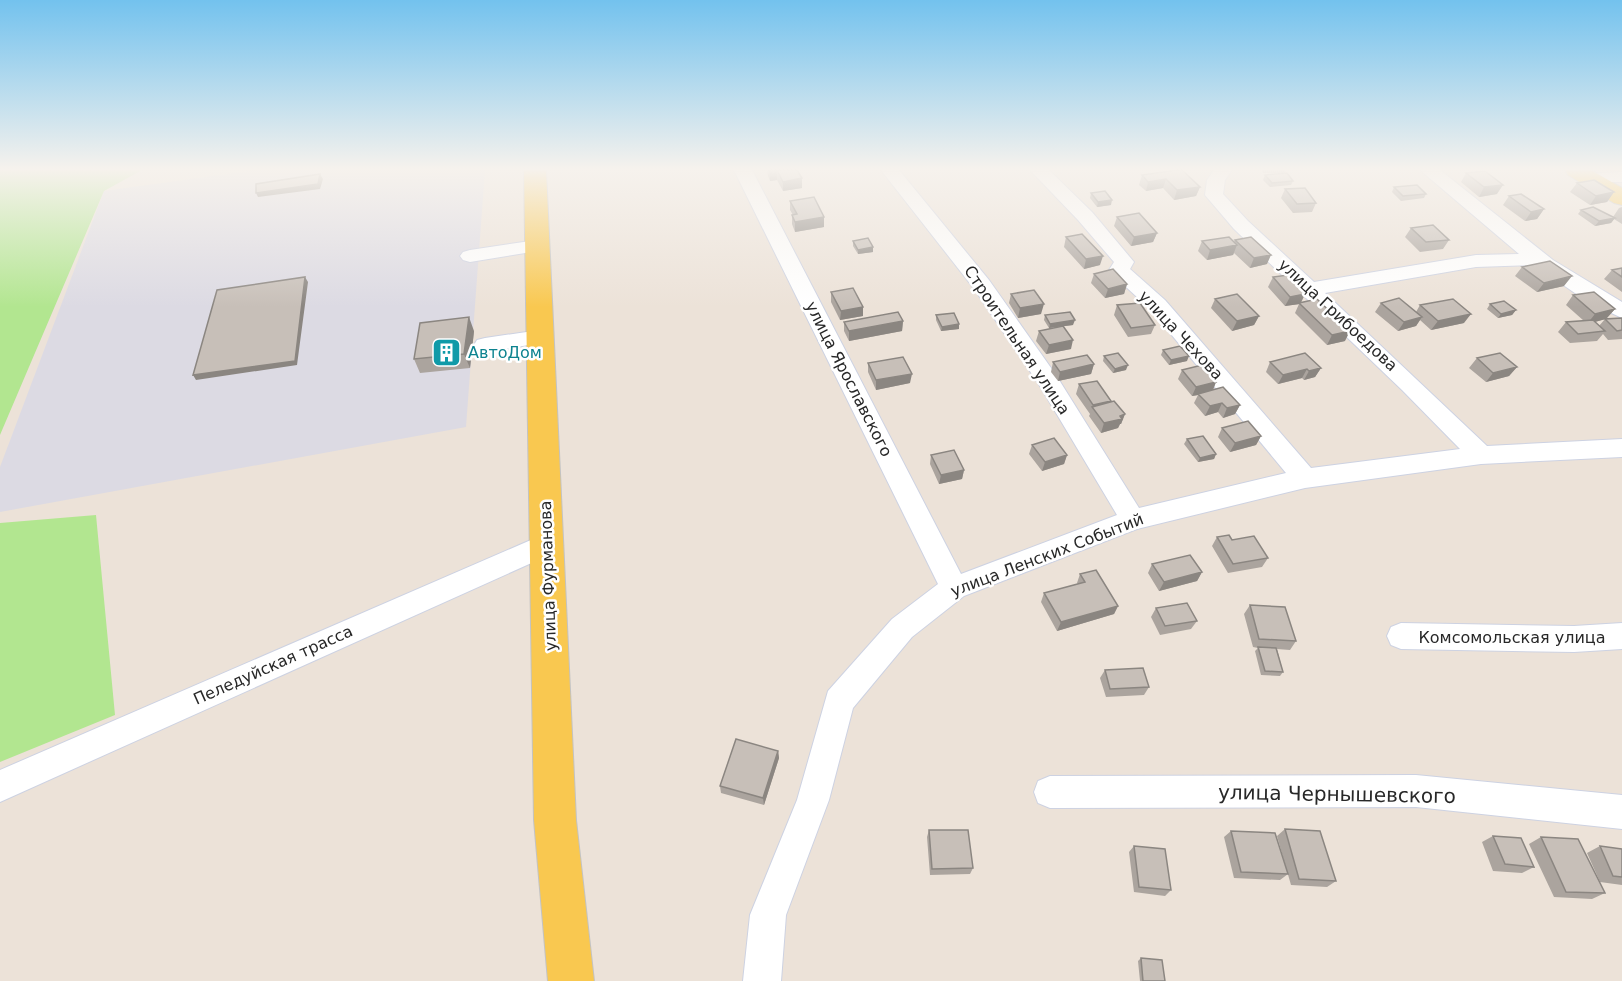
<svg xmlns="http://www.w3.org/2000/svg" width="1622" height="981" font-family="'DejaVu Sans',sans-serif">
<rect width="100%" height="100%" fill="#ece2d8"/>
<!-- industrial -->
<path fill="#dcdae3" d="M256,170h229l-19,257 -466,85v-45l104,-276z"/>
<!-- green -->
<path fill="#b2e690" d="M0,170h142l-38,21 -104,244z
M96,515l19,200 -115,47v-239z"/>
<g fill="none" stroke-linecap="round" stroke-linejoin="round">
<defs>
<path id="minor" d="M734,170h18l209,404 156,-59 -77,-129 -65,-96 -94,-120h18l90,110 67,95 83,133 147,-35 -135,-163 -39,-36 -3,-4 5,-8 -36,-42 -48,-50h19l43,42 42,50 -4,7 35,31 146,168 149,-19 -58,-59 -168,-161 -29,-34 2,-15 7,-10h18l-7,10 -2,14 25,27 66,61 162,-27 43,-1 -99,-84h20l113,90 69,42v16l-34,-16 -54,-37 -58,2 -151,26 162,153 135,-7v18l-141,7 -176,24 -168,41 -173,67 -52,41 -59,71 -24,92 -43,115 -5,66h-38l7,-66 47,-115 31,-109 64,-72 46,-35z
M1622,172v10h-39l-3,-4 3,-4z
M537,240l7,2 3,4 -3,4 -74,12 -7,-2 -3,-4 3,-4 7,-2z
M540,330l8,2 3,5 -3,5 -63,10 -8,-2 -3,-5 3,-5 8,-2z
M547,533l9,3 4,8 -4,8 -556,250v-32z
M1401,623l173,3 48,-3v26l-48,3 -173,-3 -10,-4 -4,-9 4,-9z
M1416,775l206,20v34l-206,-22 -366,1 -12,-5 -4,-11 4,-11 12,-5z"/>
<path id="major" d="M524,170h22l30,650 18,161h-46l-14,-161z
M1565,170h26l31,18v17l-8,-2 -46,-28z"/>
</defs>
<!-- minor casing -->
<use href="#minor" stroke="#cdd2e2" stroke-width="2"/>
<!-- major casing -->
<use href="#major" stroke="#c3c3c3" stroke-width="2"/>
<!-- minor -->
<use href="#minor" fill="#fff" fill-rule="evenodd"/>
<!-- major -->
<use href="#major" fill="#f9c850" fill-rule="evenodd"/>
</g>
<!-- wall -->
<path fill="#aba49e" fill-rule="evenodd" d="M767,170h30l5,18 -19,3 -6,-11 -7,1 -2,-5z
M1177,170l23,17 -4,9 -22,4 -11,-12 -17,3 -7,-6 3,-10z
M1261,170h25l-1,3h-22z
M1466,173l31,21 -18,3 -18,-15z
M1265,175l28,6 -2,4 -21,2 -7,-7z
M1577,183l37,9 -7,10 -17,3 -20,-13z
M1394,187l32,7 -2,4 -23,3 -9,-9z
M1285,189l31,14 -4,9 -19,1 -12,-15z
M1091,193l20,12 -14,2 -7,-9z
M1509,196l35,13 -7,10 -12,2 -22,-16z
M790,201l34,16v10l-29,5 -3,-8v-9h1l-3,-5z
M1622,207v17l-8,-5 -3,4 -16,3 -17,-12 3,-4 32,7 6,-9z
M1117,217l40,16 -4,9 -22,4 -17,-20z
M1411,228l38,12 -6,9 -23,3 -15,-15z
M1066,237l34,28 -16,4 -20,-22z
M1235,240l32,24 -17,4 -16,-15 -1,2 -26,5 -9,-9 4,-10 32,1z
M853,241l20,6v5l-15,2 -5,-8z
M1522,267l42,19 -27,6 -22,-16z
M1622,268v24l-18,-13 8,-9z
M1094,274l33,10 -3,10 -19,4 -14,-15z
M1273,277l32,17 -4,9 44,38 -18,4 -32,-32 4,-9 -14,2 -17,-19z
M831,292l32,15v9l-23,4 -9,-18z
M1011,294l30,20 -23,4 -9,-15z
M1573,295l42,14 -9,10 16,-1v21l-14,1 -5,-6 -6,7 -27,2 -12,-11 8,-10 18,-1 -18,-16zM1605,319l-6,7 -4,-4z
M1215,299l44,17 -5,9 -22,6 -21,-23z
M1381,303l35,9 4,-7 44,18 -33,7 -11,-10 -4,6 -18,5 -23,-19z
M1490,304l26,6 -4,5 -14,3 -11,-9z
M1117,305l38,20 -4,9 -23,3 -14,-22z
M936,315l23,9v5l-18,2 -5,-11z
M1045,315l28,10 -24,3 -5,-8z
M903,321l-1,10 -53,10 -5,-10v-9z
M474,331l-4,37 -50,5 -6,-14z
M1039,331l32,18 -25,5 -10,-13z
M1163,350l24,11 -18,4 -8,-10z
M1104,356l22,14 -13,3 -10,-12z
M1477,358l40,9 -8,9 -23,6 -17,-14z
M1053,362l41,2 -3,10 -33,7 -7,-9z
M1270,362l51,6 -6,9 -11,3 -2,-2 -24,6 -12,-12z
M868,363l42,20 -34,7 -8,-18z
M1182,370l34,12 -3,8 27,15 -5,9 -12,4 -5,-6 -13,4 -11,-13 4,-8 -6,1 -14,-17z
M1079,384l32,18 14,12 -4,10h-1l-2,4 -17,5 -12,-17 1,-2 -14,-20z
M1222,428l39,8 -5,9 -26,7 -12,-15z
M1187,439l29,15 -2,5 -16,3 -14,-18z
M1032,445l35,10 -3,9 -22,7 -13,-17z
M931,455l33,15 -2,9 -23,5 -9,-20z
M1217,537l15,3 36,18 -6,9 -34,6 -16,-27z
M1152,564l50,8 -5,9 -38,10 -11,-18z
M1080,574l38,32 -4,8 -57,17 -16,-29 3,-9 34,-9 -1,-1z
M1250,605l46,36 -6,9 -13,-1 6,23 -3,4 -19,-1 -6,-24 3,-3 -5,-1 -9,-33z
M1156,608l41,13 -6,8 -31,6 -9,-18z
M1105,670l44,17 -5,8 -38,2 -6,-19z
M778,751l1,7 -15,47 -43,-12 -1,-7z
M1285,829l51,52 -9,6 -36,-2 -14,-49z
M929,830l44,38 -3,6 -40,1 -3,-38z
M1231,831l57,43 -8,6 -46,-2 -10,-41z
M1493,836l41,31 -12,6 -29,-2 -11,-29z
M1541,837l64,56 -13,6 -38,-2 -25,-53z
M1134,846l37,44 -6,6 -31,-4 -5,-40z
M1600,846l22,3v36l-22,-3 -13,-29z
M1141,958l24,23h-25l-2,-20z"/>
<!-- shaded-wall -->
<path fill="#8b8681" d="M777,170v10l-7,1v-9z
M320,174l3,5 -3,10 -62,8 -2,-4z
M802,178v10l-19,3v-9z
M1166,179l-3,9 -17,3 2,-9z
M1503,185l-6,9 -18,3 5,-10z
M1200,187l-4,9 -22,4 3,-10z
M1614,192l-7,10 -17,3 6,-9z
M1112,200l-1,5 -14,2 1,-5z
M1544,209l-7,10 -12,2 6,-9z
M824,217v10l-29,5v-10z
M1615,218l-4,5 -16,3 4,-5z
M1157,233l-4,9 -22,4 3,-9z
M1237,245l-4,10 -26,5 3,-10z
M873,247v5l-15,2v-4z
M1271,255l-4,9 -17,4 4,-10z
M1103,256l-3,9 -16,4 2,-10z
M1572,276l-8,10 -27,6 7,-9z
M305,277l3,5 -11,83 -101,15 -3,-5z
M1127,284l-3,10 -19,4 3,-9z
M1305,294l-5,10 -15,2 5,-9z
M1044,304l-3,10 -23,4 2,-10z
M863,307v9l-23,4 1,-9z
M1615,309l-9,10 -19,5 8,-10z
M1516,310l-4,5 -14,3 3,-4z
M1471,314l-7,9 -33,7 7,-9z
M1259,316l-5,9 -22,6 5,-10z
M469,317l5,14 -4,37 -6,-14z
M1422,317l-6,9 -18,5 6,-9z
M1075,320l-2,5 -24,3 1,-4z
M903,321l-1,10 -53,10v-10z
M959,324v5l-18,2 1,-4z
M1350,331l-5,10 -18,4 5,-10z
M1073,340l-2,9 -25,5 3,-9z
M1189,356l-2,5 -18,4 2,-5z
M1094,364l-3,10 -33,7 2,-9z
M1128,365l-2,5 -13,3 2,-4z
M1517,367l-8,9 -23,6 7,-9z
M1321,368l-6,9 -11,3 5,-9z
M1307,369l-5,9 -24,6 5,-9z
M912,374l-2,9 -34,7v-10z
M1216,382l-4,10 -14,2v1l-6,1 4,-9z
M1111,401l-3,10 -16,-3 1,-3z
M1222,403l-4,9 -13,4 5,-10z
M1240,405l-5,9 -12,4 4,-10z
M1125,414l-4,10h-1l-2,4 -17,5 3,-10 16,-7z
M1261,436l-5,9 -26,7 5,-9z
M1216,454l-2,5 -16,3 2,-4z
M1067,455l-3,9 -22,7 3,-9z
M964,470l-2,9 -23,5 2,-9z
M1202,572l-5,9 -38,10 5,-9z
M1118,606l-4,8 -57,17 4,-9z
M778,751l1,7 -15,47 -1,-7z"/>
<!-- building -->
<path fill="#c7bfb8" stroke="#8b8681" stroke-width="1.5" d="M769,170h28l5,8 -19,4 -6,-12 -7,2z
M1177,170h5l18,17 -23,3 -11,-11 -18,3 -6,-7z
M1485,171l18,14 -19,2 -18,-14z
M1287,173l6,8 -21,2 -7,-8z
M320,174l-2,10 -62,9v-9z
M1594,180l20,12 -18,4 -19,-13z
M1417,185l9,9 -23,2 -9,-9z
M1305,188l11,15 -19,1 -12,-15z
M1105,191l7,9 -14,2 -7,-9z
M1521,194l23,15 -13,3 -22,-16z
M814,197l10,20 -29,5 -3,-7 5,-1 -7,-13z
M1593,207l22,11 -16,3 -18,-11z
M1139,213l18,20 -23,4 -17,-20z
M1433,225l16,15 -23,2 -15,-14z
M1082,234l21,22 -17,3 -20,-22z
M1229,237l8,8 -27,5 -8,-9z
M1251,237l20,18 -17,3 -19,-18z
M868,238l5,9 -15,3 -5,-9z
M1550,261l22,15 -28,7 -22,-16z
M1622,268v9l-10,-7z
M1113,269l14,15 -19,5 -14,-15z
M1288,275l17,19 -15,3 -17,-20z
M305,277l-10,84 -102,14 24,-85z
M853,288l10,19 -22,4 -10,-19z
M1034,290l10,14 -24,4 -9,-14z
M1594,292l21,17 -20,5 -22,-19z
M1237,294l22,22 -22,5 -22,-22z
M1399,298l23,19 -18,5 -23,-19z
M1317,299l33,32 -18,4 -33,-32z
M1453,299l18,15 -33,7 -18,-16z
M1504,301l12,9 -15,4 -11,-10z
M1140,303l15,22 -24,3 -14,-23z
M898,312l5,9 -54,10 -5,-9z
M1070,312l5,8 -25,4 -5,-9z
M954,313l5,11 -17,3 -6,-12z
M469,317l-5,37 -50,5 6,-36z
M1622,318v12l-5,1 -12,-12z
M1593,320l12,11 -27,3 -12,-12z
M1063,326l10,14 -24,5 -10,-14z
M1180,346l9,10 -18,4 -8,-10z
M1118,353l10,12 -13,4 -11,-13z
M1305,353l16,15 -12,3 -2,-2 -24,6 -13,-13z
M1500,353l17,14 -24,6 -16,-15z
M1087,355l7,9 -34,8 -7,-10z
M903,357l9,17 -36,6 -8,-17z
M1202,365l14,17 -20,5 -14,-17z
M1097,381l14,20 -18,4 -14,-21z
M1223,387l17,18 -13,3 -5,-5 -12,3 -12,-12z
M1114,401l11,13 -5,2 2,3 -18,4 -12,-16z
M1248,421l13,15 -26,7 -13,-15z
M1203,436l13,18 -16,4 -13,-19z
M1054,438l13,17 -22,7 -13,-17z
M954,450l10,20 -23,5 -10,-20z
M1229,535l3,5 22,-4 14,22 -35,6 -16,-27z
M1190,555l12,17 -38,10 -12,-18z
M1096,570l22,36 -57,16 -17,-29 41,-11 -5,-8z
M1187,603l10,18 -32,5 -9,-18z
M1250,605l35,2 11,34 -37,-2z
M1258,647l18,1 7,24 -18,-1z
M1143,668l6,19 -39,2 -5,-19z
M736,739l42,12 -15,47 -43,-12z
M1285,829l35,2 16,50 -37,-2z
M929,830h39l5,38 -41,1z
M1231,831l44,2 13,41 -47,-2z
M1493,836l28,2 13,29 -29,-3z
M1541,837l37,2 27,54 -39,-1z
M1134,846l31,3 6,41 -32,-3z
M1600,846l22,3v28l-9,-1z
M1141,958l21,2 3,21h-22z"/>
<!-- sky -->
<linearGradient id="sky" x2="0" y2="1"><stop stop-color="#73c2ee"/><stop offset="0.55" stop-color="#f6f2ed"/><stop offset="1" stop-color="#f6f2ed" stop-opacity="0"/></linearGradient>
<rect width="1622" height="307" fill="url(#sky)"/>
<!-- icons -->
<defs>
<symbol id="building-square" viewBox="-11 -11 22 22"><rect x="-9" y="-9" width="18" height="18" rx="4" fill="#0f9aa8" stroke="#fff"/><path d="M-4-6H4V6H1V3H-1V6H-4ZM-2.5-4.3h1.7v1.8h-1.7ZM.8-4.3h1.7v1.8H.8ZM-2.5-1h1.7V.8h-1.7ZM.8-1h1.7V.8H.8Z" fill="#fff"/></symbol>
</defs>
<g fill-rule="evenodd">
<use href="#building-square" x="430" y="336" width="33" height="33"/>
</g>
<g text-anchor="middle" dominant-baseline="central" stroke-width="5" stroke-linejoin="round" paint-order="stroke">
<!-- street labels -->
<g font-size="16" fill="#282828" stroke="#fff">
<text transform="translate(1338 315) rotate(43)">улица Грибоедова</text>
<text transform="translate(1181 335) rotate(47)">улица Чехова</text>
<text transform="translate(1017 340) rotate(56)">Строительная улица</text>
<text transform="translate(849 379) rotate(63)">улица Ярославского</text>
<text transform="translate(1047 555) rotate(-21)">улица Ленских Событий</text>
<text transform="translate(548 576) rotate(-92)">улица Фурманова</text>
<text x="1512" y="637">Комсомольская улица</text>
<text transform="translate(273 665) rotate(-24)">Пеледуйская трасса</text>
</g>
<!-- culture labels -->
<g font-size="16" fill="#0d838f" stroke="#fff" text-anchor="start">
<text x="468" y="352">АвтоДом</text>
</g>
<!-- near-street labels -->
<g font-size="20" fill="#282828" stroke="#fff">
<text transform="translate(1337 794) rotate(1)">улица Чернышевского</text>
</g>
</g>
</svg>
